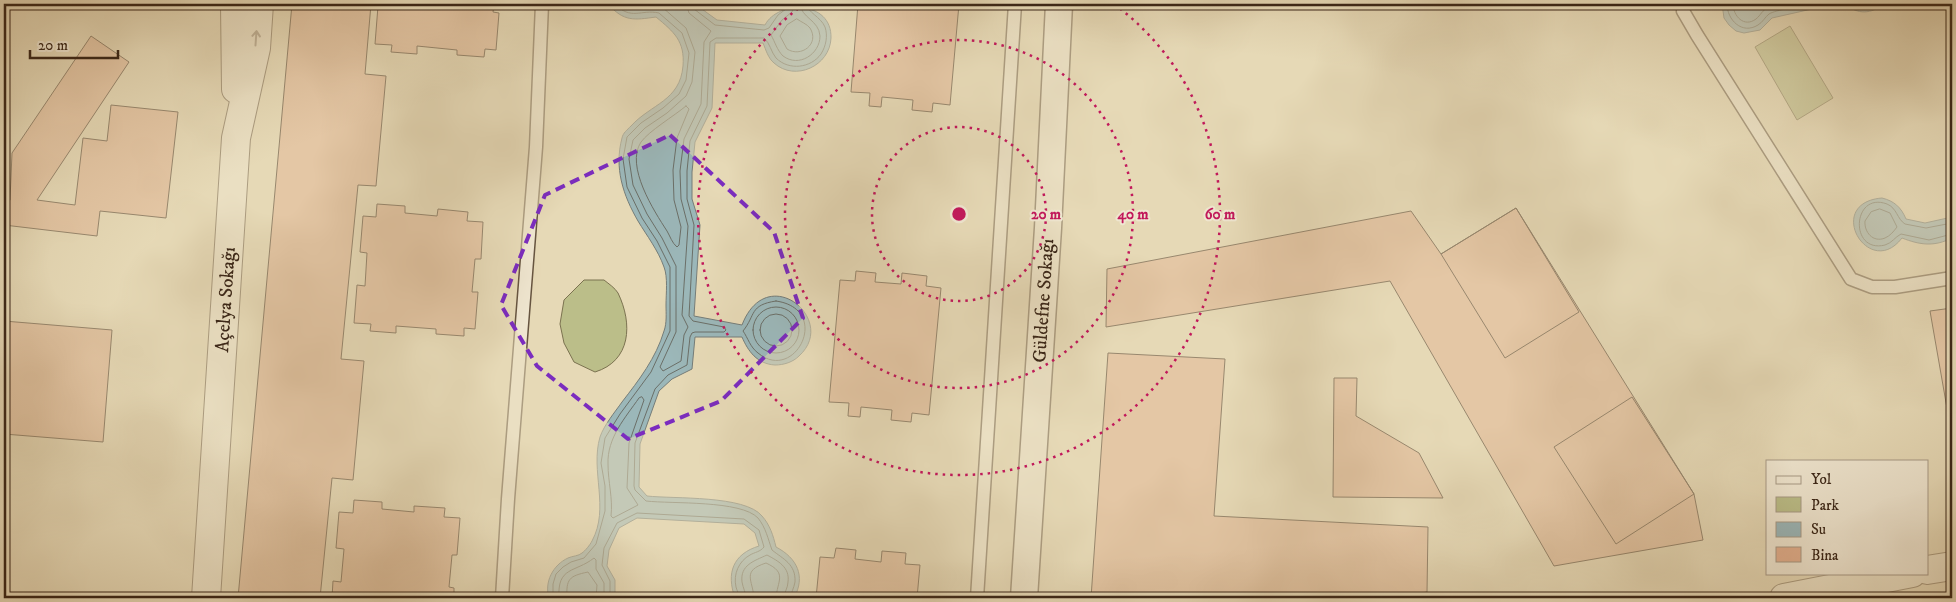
<svg xmlns="http://www.w3.org/2000/svg" width="1956" height="602" font-family="'IM FELL DW Pica',serif">
<rect width="100%" height="100%" fill="#e6d9b6"/>
<filter id="stains"><feTurbulence type="fractalNoise" baseFrequency=".004" numOctaves="4"/><feColorMatrix values="0 0 0 0 .2 0 0 0 0 .09 0 0 0 0 .02 0 0 0 .5 -.17"/></filter>
<radialGradient id="worn" r=".72"><stop offset=".6" stop-color="#630" stop-opacity="0"/><stop offset="1" stop-color="#630" stop-opacity=".3"/></radialGradient>
<!-- green -->
<path fill="#bbbe89" stroke="#7b7250" d="M1790,26l43,72 -36,22 -42,-73z
M584,280h20c5,4 11,8 14,13 15,31 13,68 -23,79l-21,-10 -10,-19 -4,-19 4,-24z"/>
<!-- water -->
<path fill="#9bb7b9" stroke="#757d79" d="M608,4h87l22,16 48,5c13,-25 67,-25 66,13 -1,28 -36,44 -57,25 -6,-5 -8,-13 -11,-20h-48l-3,65 -17,34 -3,30v27l8,26 -6,91 48,9c25,-65 97,-5 57,31 -6,6 -15,9 -24,9 -18,-1 -27,-14 -33,-28h-47l-3,32 -20,10 -13,12 -19,53 -1,43 8,9c27,3 98,-1 115,20 8,9 11,19 14,31 21,11 30,29 18,51h-59c-9,-25 -2,-44 24,-52l-4,-13 -11,-9 -107,-6 -18,10 -10,22 -2,16 8,14v18h-66c-5,-16 4,-33 19,-40 4,-2 11,-2 14,-5 3,-2 8,-8 10,-12 18,-33 -2,-70 8,-104 4,-12 15,-25 22,-35 17,-22 34,-44 42,-71 3,-8 2,-18 2,-26 0,-11 2,-28 -2,-38 -6,-17 -17,-31 -26,-46 -15,-26 -24,-53 -16,-83 1,-5 5,-8 9,-12 20,-22 49,-25 52,-60 2,-25 -9,-34 -27,-49 -22,3 -32,5 -48,-13z
M1722,4h112l-62,14 -12,12 -16,3 -8,-2 -7,-6 -5,-7z
M1845,4h39c-13,10 -26,11 -39,0z
M1882,198c12,3 19,9 24,21l19,4 27,-6v21c-18,9 -32,7 -50,0 -33,43 -79,-35 -20,-40z"/>
<g fill="none" stroke-linecap="round" stroke-linejoin="round">
<!-- shore -->
<path stroke="#6b6f68" stroke-width="1" d="M624,4l11,4 20,-2 7,1 24,21 9,24 -3,30 -6,14 -19,17 -22,15 -12,12 -4,19 4,26 14,29 15,24 14,28v66l-16,35 3,4 18,-10 3,-26 4,-8 -6,-12 6,-89 -7,-27 -1,-28 4,-32 17,-35 3,-62 7,-11 -22,-18 -3,-9
M692,4l2,5 21,16 49,5 5,-2 9,-13 8,-6 1,-5
M794,4l-2,8 -10,8 -11,15c4,7 6,15 12,21 16,12 37,-2 37,-20 -1,-16 -19,-18 -20,-32
M1727,4c0,16 15,31 31,21 5,-3 7,-8 11,-11 6,-4 33,-8 42,-10
M1733,4c0,12 11,24 23,15 5,-4 6,-9 12,-11 4,-3 10,-3 15,-4
M797,19c4,3 10,5 13,9 10,16 -9,30 -23,21l-7,-13 7,-11z
M686,106l3,3 -12,29 -4,32 1,30 7,27 -2,18 -2,2c-5,-4 -7,-11 -10,-16 -13,-20 -42,-65 -26,-89 8,-11 33,-26 45,-36z
M1880,209l10,4 7,14c-3,4 -7,9 -12,11 -12,5 -21,-6 -20,-17l6,-9z
M1952,223l-26,5 -21,-4c-8,-5 -8,-16 -18,-20 -35,-13 -38,50 -2,41 7,-2 10,-8 16,-11l28,6 23,-6
M776,301c57,8 19,83 -18,52 -8,-6 -10,-15 -15,-22 13,-16 6,-26 33,-30z
M753 330a23 23 0 1 1 46 0a23 23 0 1 1-46 0Z
M760 330a16 16 0 1 1 32 0a16 16 0 1 1-32 0Z
M642,397l2,3 -15,43 -2,45 11,17 -25,13 -2,-2c2,-18 -3,-34 -3,-52 -1,-26 17,-46 31,-66z
M553,598v-14l3,-10 7,-7 8,-5 13,-4 12,-14 9,-33v-25l-4,-23 4,-25 15,-24 31,-42 19,-41v-64l-13,-26 -15,-23 -15,-31 -4,-28 4,-22 14,-14 22,-15 16,-14 7,-14 3,-27 -7,-20 -23,-20c-18,-4 -28,8 -44,-9
M559,598c-2,-32 16,-25 35,-40l2,2v9l8,14v15
M567,598c-1,-19 2,-22 21,-26l9,13 -1,13
M610,598v-17l-8,-16 2,-17 13,-25 20,-10 107,6 15,11 5,17c-4,5 -9,5 -14,8 -11,6 -17,19 -14,32 1,4 3,7 4,11
M746,598c0,-5 -3,-10 -4,-16 -2,-17 12,-21 25,-27 11,6 23,12 21,27 0,6 -4,10 -4,16
M754,598c-1,-18 -13,-27 12,-35 22,10 11,18 10,35
M790,598c1,-5 4,-10 5,-16 1,-18 -12,-23 -23,-32 -4,-11 -6,-22 -14,-32 -17,-18 -86,-14 -112,-17l-11,-11 -1,-4 1,-43 20,-54 13,-14 19,-10 3,-28 2,-4 3,-1h29l2,-2 -2,-3 -31,-6 -4,-5 5,-91 -7,-26v-28l3,-30 17,-35 3,-64 6,-4h48c6,5 7,14 12,20 13,13 35,10 45,-4 5,-8 7,-18 4,-27 -4,-10 -18,-15 -19,-23"/>
</g>
<!-- building -->
<path fill="#e3b190" stroke="#3b2718" d="M292,4h79l-6,70 21,2 -10,110 -18,-1 -17,174 23,2 -11,119 -21,-2 -12,120h-82z
M386,4h108l-1,8 6,1 -3,37 -11,-1 -1,8 -27,-2v-5l-40,-4v8l-26,-2 1,-7 -17,-1 3,-38h8z
M858,4h101l-9,101 -17,-2 -1,9 -20,-2 1,-10 -31,-3 -1,10 -12,-1 1,-13 -19,-1z
M91,36l38,26 -92,138 38,5 8,-67 24,3 4,-36 67,7 -12,106 -66,-7 -3,25 -93,-11v-17l6,-8 2,-47z
M377,204l28,2v7l32,3 1,-7 30,3 -1,9 16,1 -2,37h-6l-3,33h6l-3,37 -11,-1v8l-28,-2v-5l-40,-3v7l-26,-2 1,-7 -17,-1 3,-38 8,1 2,-33 -7,-1 3,-36 13,1z
M1516,208l63,104 -74,46 -64,-104z
M1516,208l178,286 9,46 -149,26 -164,-285 -284,46 1,-58 304,-58 30,43z
M856,271l20,2 -1,9 26,2 1,-11 25,3 -1,10 15,2 -12,127 -17,-2 -1,9 -20,-2 1,-10 -31,-3 -1,10 -12,-1 1,-13 -20,-1 11,-122 15,1z
M1952,308v105l-4,1 -18,-103z
M4,321l108,9 -9,112 -99,-8z
M1108,353l117,6 -11,157 214,11 -1,65 -34,6h-302z
M1334,378h23l-1,38 63,37 24,45 -110,-1z
M1632,397l62,97 -78,50 -62,-97z
M354,500l28,2v7l32,3v-6l31,2 -1,9 16,1 -3,37h-5l-3,32 5,1v10h-122l1,-17 8,1 3,-33 -8,-1 3,-36 14,1z
M836,548l20,2 -1,9 26,3 1,-11 24,2 -1,11 15,1 -3,33h-101l4,-41 14,1z"/>
<g fill="none" stroke-linecap="round" stroke-linejoin="round">
<defs>
<path id="service" d="M1686,4l-3,7 14,24 154,244 21,8h23l57,-9
M502,598l6,-99 28,-352 6,-143
M977,598l38,-594"/>
<g id="minor">
<path id="s1" d="M1024,598l24,-370 11,-224"/>
</g>
<g id="tertiary">
<path d="M235,4l1,85"/>
<path d="M1927,570l25,-4"/>
<path id="s2" d="M206,598l30,-460 20,-90 3,-44"/>
<path d="M1784,598l128,-25"/>
</g>
</defs>
<!-- service casing -->
<use href="#service" stroke="#665440" stroke-width="15"/>
<!-- minor casing -->
<use href="#minor" stroke="#665440" stroke-width="29"/>
<!-- tertiary casing -->
<use href="#tertiary" stroke="#665440" stroke-width="30"/>
<!-- service -->
<use href="#service" stroke="#efe6d0" stroke-width="12"/>
<!-- minor -->
<use href="#minor" stroke="#efe6d0" stroke-width="26"/>
<!-- tertiary -->
<use href="#tertiary" stroke="#efe6d0" stroke-width="28"/>
</g>
<!-- one-way arrows -->
<defs><path id="oneway-shaft" d="M-6 0H5M1.5-3L5.5 0L1.5 3" fill="none" stroke-width="1.6" stroke-linecap="round" stroke-linejoin="round" transform="scale(1.25)"/></defs>
<use stroke="#958674" href="#oneway-shaft" transform="translate(256 38) rotate(-86)"/>
<!-- marked area -->
<path d="M0 0H1956V602H0ZM670,135l104,97 29,86 -82,83 -93,38 -91,-73 -36,-61 44,-110z" fill="#e6d9b6" fill-opacity=".55" fill-rule="evenodd"/>
<path fill="none" stroke="#7b2cbf" stroke-width="4" stroke-dasharray="10 6" stroke-linejoin="round" d="M670,135l104,97 29,86 -82,83 -93,38 -91,-73 -36,-61 44,-110z"/>
<!-- distance rings -->
<g fill="none" stroke="#c2185b" stroke-width="2.5" stroke-dasharray="2.5 5">
<circle cx="959" cy="214" r="87"/>
<circle cx="959" cy="214" r="174"/>
<path d="M1114 4A261 261 0 1 1 804 4"/>
</g>
<g text-anchor="middle" dominant-baseline="central" stroke-width="4" stroke-linejoin="round" paint-order="stroke">
<!-- street labels -->
<g font-size="19" fill="#3b2718" stroke="#efe6d0">
<text stroke="none"><textPath href="#s2" startOffset="299">Açelya Sokağı</textPath></text>
<text stroke="none"><textPath href="#s1" startOffset="298">Güldefne Sokağı</textPath></text>
</g>
</g>
<circle cx="959" cy="214" r="8" fill="#c2185b" stroke="#efe6d0" stroke-width="2.5"/>
<g font-size="15" text-anchor="middle" font-weight="bold" fill="#c2185b" stroke="#efe6d0" stroke-width="4" stroke-linejoin="round" paint-order="stroke">
<text x="1046" y="219">20 m</text>
<text x="1133" y="219">40 m</text>
<text x="1220" y="219">60 m</text>
</g>
<!-- margin -->
<rect width="1956" height="602" fill="none" stroke="#e6d9b6" stroke-width="20"/>
<rect x="5" y="5" width="1946" height="592" fill="none" stroke="#3b2718" stroke-width="2.5"/>
<rect x="10" y="10" width="1936" height="582" fill="none" stroke="#3b2718"/>
<!-- legend -->
<rect x="1766" y="460" width="162" height="115" fill="#efe6d0" stroke="#a79a86"/>
<rect x="1776" y="476" width="25" height="8" fill="#efe6d0" stroke="#a79a86"/>
<text x="1811" y="484" font-size="15" fill="#3b2718">Yol</text>
<rect x="1776" y="497" width="25" height="15" fill="#bbbe89" stroke="#a79a86"/>
<text x="1811" y="510" font-size="15" fill="#3b2718">Park</text>
<rect x="1776" y="522" width="25" height="15" fill="#9bb7b9" stroke="#a79a86"/>
<text x="1811" y="534" font-size="15" fill="#3b2718">Su</text>
<rect x="1776" y="547" width="25" height="15" fill="#e3b190" stroke="#a79a86"/>
<text x="1811" y="560" font-size="15" fill="#3b2718">Bina</text>
<!-- scale -->
<path d="M30 50v8h88v-8" fill="none" stroke="#3b2718" stroke-width="2.5"/>
<text x="38" y="50" font-size="15" fill="#3b2718" stroke="#efe6d0" stroke-width="4" paint-order="stroke">20 m</text>
<rect width="100%" height="100%" filter="url(#stains)"/>
<rect width="100%" height="100%" fill="url(#worn)"/>
</svg>
